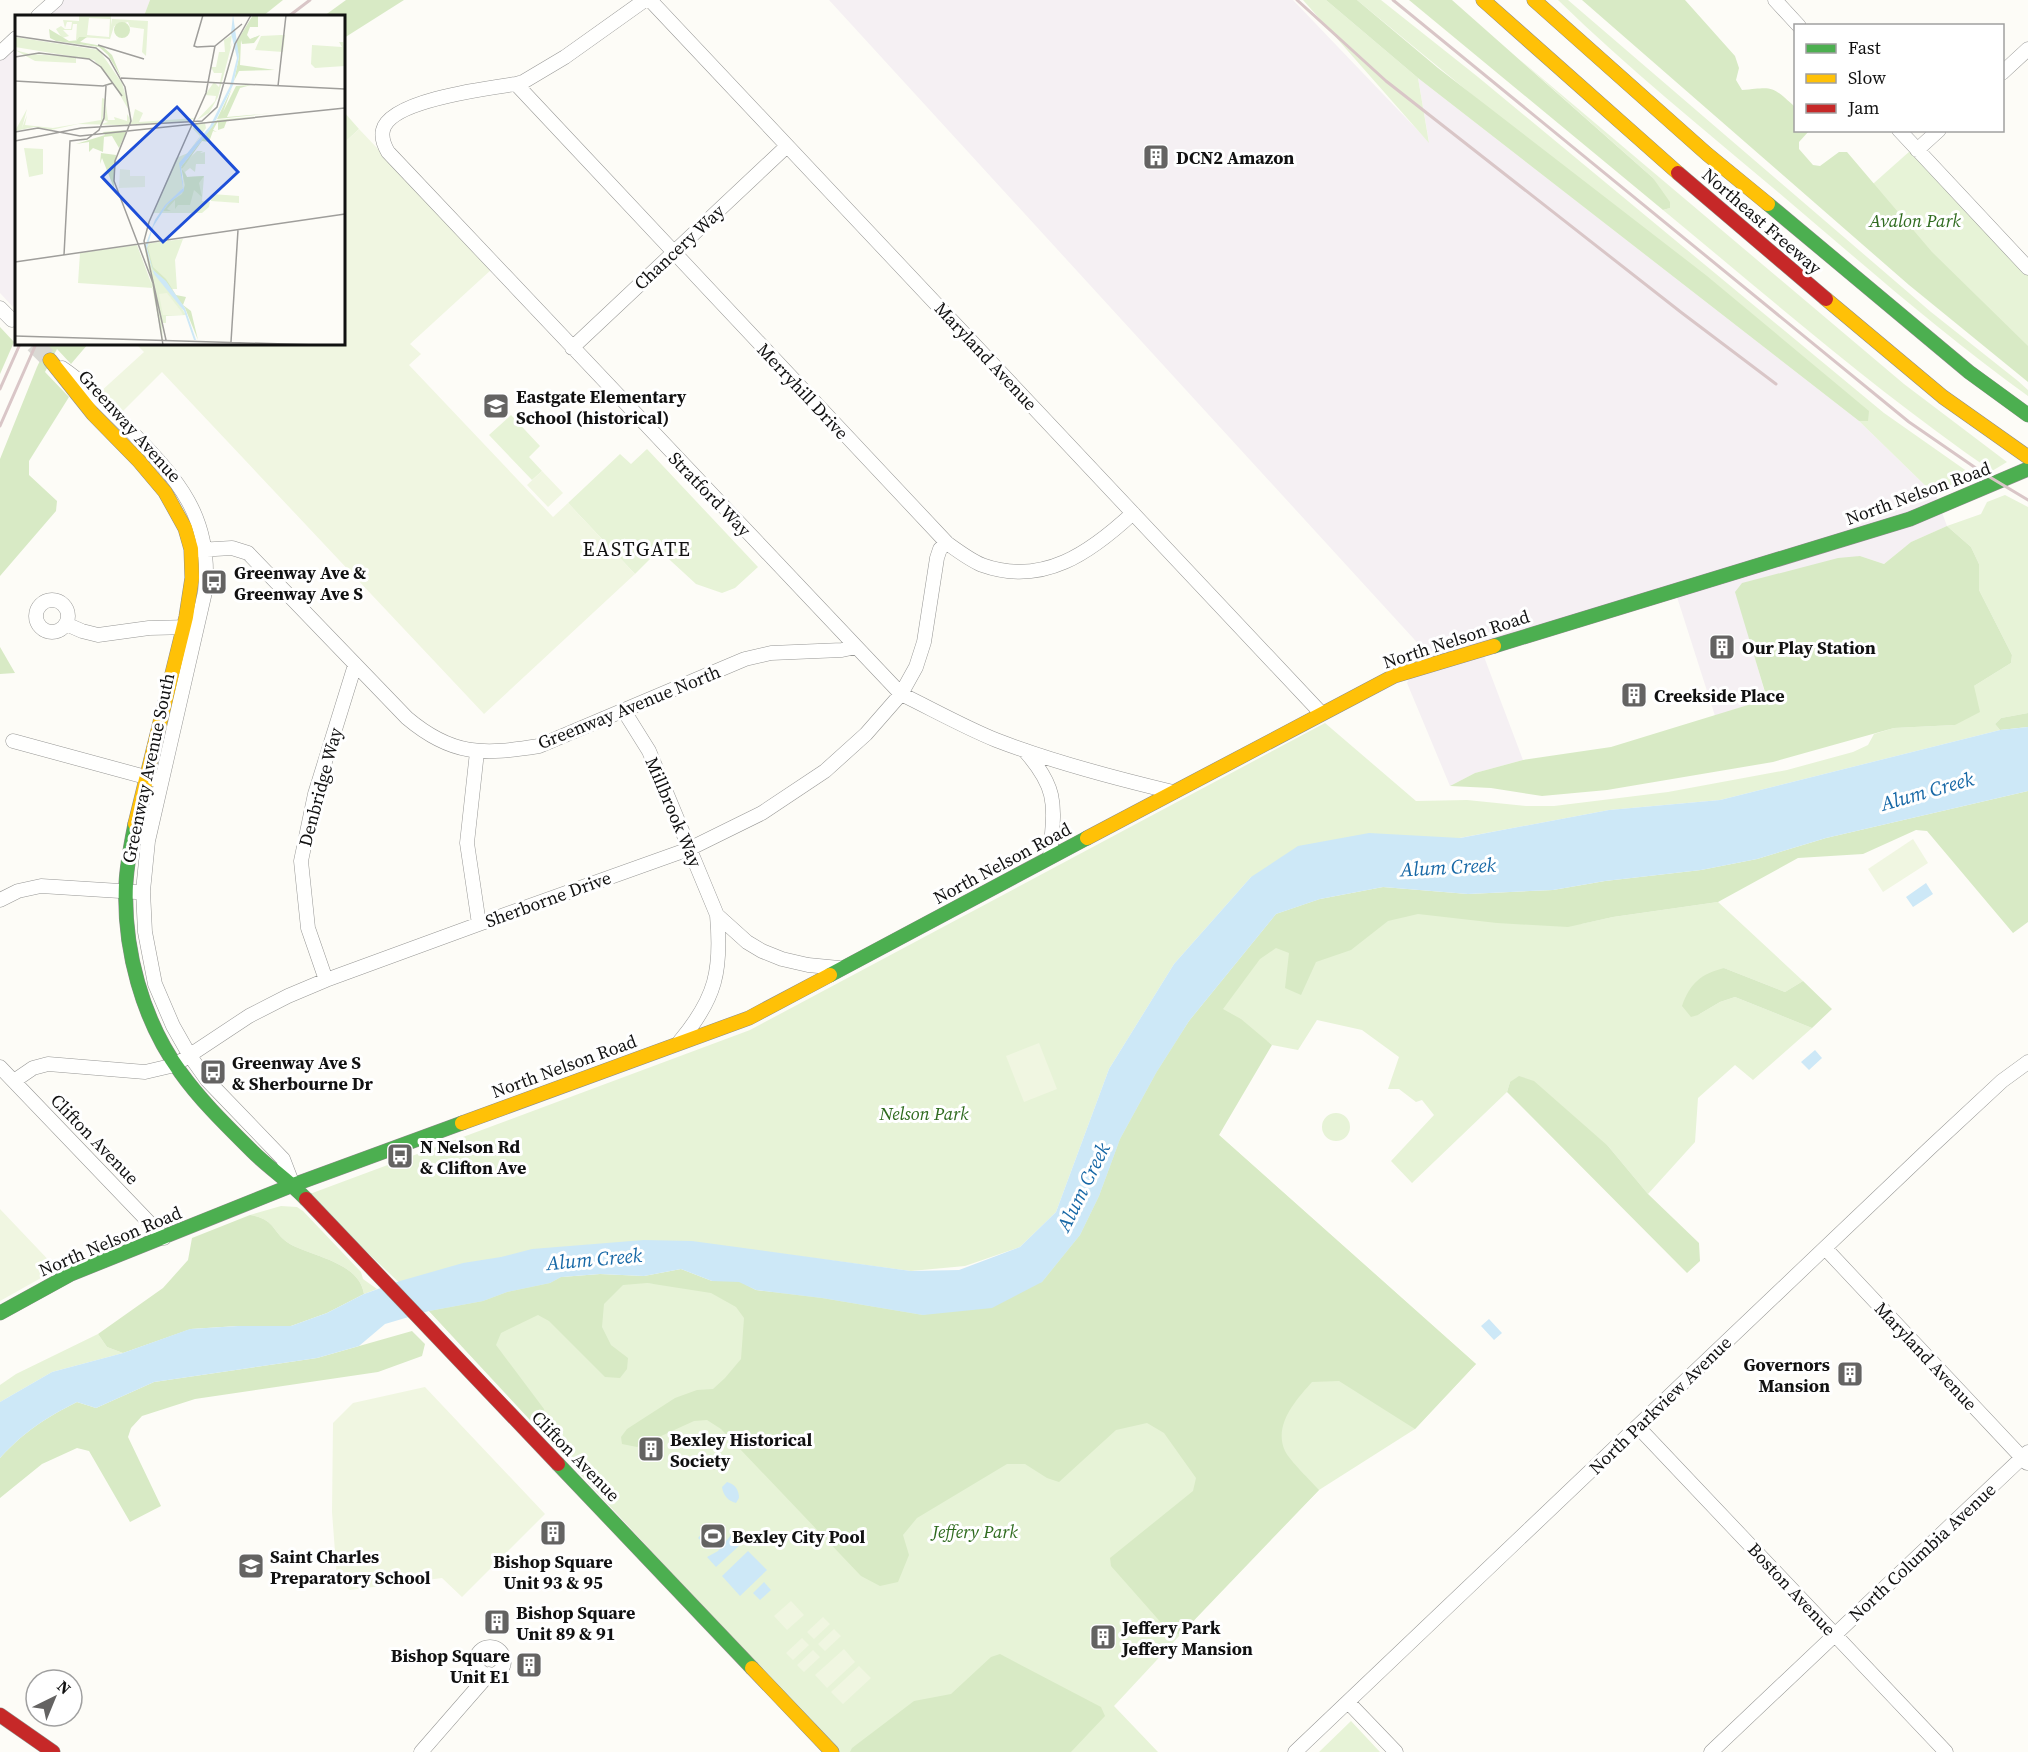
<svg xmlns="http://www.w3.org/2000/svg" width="2028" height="1752" font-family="'Source Serif 4',serif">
<rect width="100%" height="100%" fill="#fdfcf7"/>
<!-- industrial -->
<path fill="#f5f0f3" d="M56,0h94l-6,16h-106z
M829,0h464l136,142 -11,-64 441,343 77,75 11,30 -36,16 -27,22 -24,-8 -124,36 29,101 -4,8 -46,15 -38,-119 -194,57 40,106 -48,13 -25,13 -43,-103 17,-33z
M16,36v258l-3,13 -13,-14v-241z"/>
<!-- green -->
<path fill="#e7f3d7" d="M1303,0h23l92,78 11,65z
M1357,0h24l97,77 406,336 94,66 -42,17 -77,-75h9z
M1558,0h10l363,312 87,69 10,9v6c-85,-61 -164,-131 -243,-198 -77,-65 -155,-128 -227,-198z
M1518,58l386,326 103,78 -15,9c-115,-79 -221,-172 -329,-261l7,-2 -17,-30z
M344,112l15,17 -15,14z
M1910,151l118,124v99l-172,-175z
M511,415l29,31 -11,11 13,14 -10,9 -43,-45z
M647,449l111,118 -23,21 -13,5 -26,-9 -37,-34 -24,24 -67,-71 52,-49 11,10z
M2005,495l23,12v206l-27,5 -6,6 5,6 -280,70 -111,10 -358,67 -77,87 -65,105 -53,143 -36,35 -55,19 -54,5 -151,-20 -199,26 431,30 197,-286 87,-107 44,-15 261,25 32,-7 105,-15 85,79 -18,11 -61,-24 -26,47 22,-13 15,-5 77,31 -59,52 -18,-15 -37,33 -3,44 -47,52 -40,-48 -98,-64 -3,10 -95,91 -21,-22 43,-46 -12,-15 -6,2 -17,-13h-11l11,-32 -37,-27 -45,-10 -19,30 -26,-5 -5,-4 -48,94 257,229 -61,65 -96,61 -70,71 -135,145 44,46h-319l-134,-143 -276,-298 -122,-116 443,-165 575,-307 91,78 51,-1 59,6h28l114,-14 119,-22 66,-18 15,-7 6,-11 20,-6 61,-3 19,-39 37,-23 1,-8 -33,-65v-26l-8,-17 -24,-21 34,-12 6,-12z
M1322 1127a14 14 0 1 1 28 0a14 14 0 1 1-28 0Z
M281,1206l16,1 6,4 58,61 2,7 14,10 -13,5c-5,-32 -51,-37 -74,-50 -18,-11 -14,-25 -40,-29z
M98,1334l9,13 16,6 -71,19 -52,30v-17l16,-11z
M1351,1721l29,31h-61z"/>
<!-- forest -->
<path fill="#d8eac5" d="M150,0h133l-20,16h-119z
M346,0h58l-60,38v-22h-20z
M1326,0h31l81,68 269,208 162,135 -1,10h-9l-441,-343z
M1409,0h43l201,178 17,24v6l-7,2z
M1582,0h103l50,56 4,12 -3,12 6,10c32,-3 29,-5 53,17l1,23 13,1 -10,11v7l14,16 7,1 19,-14h8l85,100 96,94v36l-119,-97z
M0,327l14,15 -14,32z
M48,344h40l-17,20 -14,-15 -12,23 24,25 -40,64v14l28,26 -1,10 -56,65v-117l37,-92z
M1947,526l24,21 8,17v26l33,65 -1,8 -37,23 6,26 -25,13 -61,3 -121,34 -166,28 -65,6 -51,-8 -41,-2 25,-13 48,-13 88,-13 150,-46 4,-9 -30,-100 7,-9 96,-25 22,-2 24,8 27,-22z
M0,647l15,26 -15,1z
M2028,713v14l-28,3 -5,-6 6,-6z
M2028,791v131l-15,11 -86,-102 -11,-1 -53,24 -65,4 -80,44 -105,15 -45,10 -71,-4 -79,-9 -30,7 -37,29 -35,12 -15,33 -16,-7 4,-35 -13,-5 -16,11 -37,50 18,10 31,26 -53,90 257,229 -61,65 -76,-48 -27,1c-16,18 -39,43 -27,69 5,10 26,30 34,39l-139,145 -16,-9 -53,-60 -1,-8 83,-67 3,-13 -32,-45 -17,-10 -31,7 -57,52 -12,-4 -22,-14h-18l-90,54 -14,17 6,20 -11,27 -18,4 -19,-10 -140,-147 -14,-9 -13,1 -57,26 -15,-3 -1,-7 6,-8 48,-31 22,-8 16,-1 12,-11 16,-19 3,-41 -8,-11 -25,-14 -64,-10 -24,2 -19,19 -2,23 9,18 17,13 -1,11 -7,9 -15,-1 -56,-56 -11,-6 -37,18 -5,12 48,64 1,9 -13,4 -103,-111 54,-10 24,-9 43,-9 11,-6 39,-3 44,2 37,-7 31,12h27l17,9 66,8 101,17 119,-33 38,-47 19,-39 21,-57 36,-66 33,-52 87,-107 44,-15 63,-12 85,7 85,-4 52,-9 96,-11 56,-11 69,-21z
M1724,968l61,24 18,-11 29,28 -20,19 -77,-31 -15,5 -22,13 -7,2 -9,-11c8,-23 19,-32 42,-38z
M1519,1076l15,5 74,65 40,48 51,49 1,18 -13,12 -180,-181 3,-10z
M250,1215c26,4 22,18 40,29 23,13 69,18 74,50l-37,19 -36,13h-53l-47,3 -68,24 -16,-6 -9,-13 65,-46 25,-28 4,-22z
M412,1331l13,13 -3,12 -44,16 -183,27 -53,17 -11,12 -3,9 33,69 -31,16 -41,-71 -12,-3 -35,16 -42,34v-40c25,-27 45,-40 77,-56l19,6 58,-26 163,-24z
M1000,1654l101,53 4,9 -34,36h-221l2,-4 62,-47 37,-7 40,-37z"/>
<!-- pitch -->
<path fill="#f0f6e1" d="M359,129l133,140 -82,75 11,10 -12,11 144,152 15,-14 67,71 -151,140 -322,-342 -42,42 -21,-21 45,-41 -8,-8h208v-201z
M542,471l21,22 -15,14 -21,-22z
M1913,839l15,24 -45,29 -15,-23z
M1039,1043l18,46 -33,13 -18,-46z
M0,1209l57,60 -57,32z
M425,1387l120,127 -83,83 -20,-19 -92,12 -13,-12 -5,-66 1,-89 20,-20z
M791,1601l13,14 -17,15 -13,-14z
M823,1617l7,7 -16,15 -7,-7z
M834,1629l7,7 -16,15 -7,-7z
M802,1638l7,7 -16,15 -7,-7z
M844,1649l11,13 -28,26 -12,-13z
M813,1650l7,7 -16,15 -7,-7z
M859,1666l12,12 -28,26 -12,-12z"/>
<!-- water -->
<path fill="#cde8f7" d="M2028,727v64l-202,47 -69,21 -56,11 -96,11 -52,9 -85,4 -85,-7 -63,12 -44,15 -87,107 -33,52 -36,66 -21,57 -19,39 -38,47 -50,26 -69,7 -101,-17 -66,-8 -17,-8 -27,-1 -31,-12 -37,7 -44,-2 -39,3 -11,6 -43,9 -24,9 -54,10 -44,13 -26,22 -42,12 -163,24 -58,26 -19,-6c-32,16 -52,29 -77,56v-56l52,-30 71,-19 67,-24 48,-3h53l36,-13 37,-19 36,-13 63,-18 38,-6 31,-8 112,-9 48,1 219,30 48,-1 61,-23 36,-35 53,-143 65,-105 77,-87 47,-31 71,-13 91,5 149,-28 111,-10 280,-70z
M1926,883l7,11 -20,13 -7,-10z
M1815,1050l7,8 -13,12 -8,-8z
M1489,1319l13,14 -8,7 -13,-14z
M727,1482c8,2 12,8 12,16l-3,5c-8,-2 -13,-8 -14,-16z
M713,1525l9,10 -13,13 -11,-10 8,-10z
M731,1535l9,10 -24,22 -9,-10 11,-6z
M748,1551l19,19 -27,26 -18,-20z
M764,1582l7,8 -11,10 -7,-7z"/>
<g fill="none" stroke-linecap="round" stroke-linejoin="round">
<!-- secondary-tunnel -->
<path stroke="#dad9d4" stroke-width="18" stroke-dasharray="18 9" stroke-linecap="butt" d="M34,344l16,16"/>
<defs>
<path id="street" d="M645,0l-80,57 -42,25 -7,2c-27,4 -126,16 -133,46 -2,8 1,15 5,22l513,542c31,15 63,33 95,46 57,22 118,38 177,52
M650,0l671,713
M1775,0l24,26
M38,16l18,-16
M0,53l16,-15
M2002,73l26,-24
M516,84l431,459c11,8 23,17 35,22 61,22 109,-13 151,-52
M1899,130l129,138
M1917,150l22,-20
M0,308l12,12
M572,348l215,-202
M62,368c24,16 44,39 65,59 49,51 86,88 78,165l-57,249 -5,50 2,41 10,52 18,42 17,30 17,24 76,79 10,26
M198,550l34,-2 16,5 159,165c45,38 76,37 132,28l206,-87 26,-6 71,-3 14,-3
M36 616a16 16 0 1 1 32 0a16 16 0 1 1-32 0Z
M66,624l16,7 16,4 51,-7 42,-1
M624,711l25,40 68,164 30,27 15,9 20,8 26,6 31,3
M13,741l140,38
M1024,750c36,40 30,57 26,107
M477,752l-10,91 12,81
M0,900l18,-9 23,-5 95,6
M326,980l-18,-52 -7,-67 14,-67 40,-129
M680,1041c36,-43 42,-71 37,-126
M0,1067l164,171
M14,1081l19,-13 15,-4 97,8 30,-7 74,-49 39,-20 38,-16 153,-56 210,-75 73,-36 63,-42 41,-37 35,-40 15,-27 8,-25 13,-84 3,-9 7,-6
M1825,1248l202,215
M1638,1427l308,325
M476 1661a14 14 0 1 1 28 0a14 14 0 1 1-28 0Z
M1348,1702l48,50
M421,1752l68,-78
M1295,1752l636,-605 71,-66 26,-19
M1711,1752l317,-300"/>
<path id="fast" d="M1768,204l201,168 59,43
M1494,646l416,-127 118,-50
M135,824c-4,20 -8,39 -9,59 -3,65 16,137 55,190 20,28 46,53 71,78 17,17 37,30 54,48
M830,975l257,-137
M0,1313l71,-39 222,-89 169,-62
M558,1464l194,204"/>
<path id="slow" d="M1483,0l195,173
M1534,0l173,154 61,50
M1826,299l117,98 85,60
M50,360l43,54 45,46 27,32 20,36 6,21 1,29 -6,39 -51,207
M1087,838l307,-162 100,-30
M462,1123l287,-105 81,-43
M752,1668l80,84"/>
<path id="jam" d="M1678,173l148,126
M306,1199l252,265
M0,1715l53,37"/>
</defs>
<!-- street casing -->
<use href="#street" stroke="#979795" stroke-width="15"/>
<!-- fast casing -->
<use href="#fast" stroke="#8e8d8b" stroke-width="15"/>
<!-- slow casing -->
<use href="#slow" stroke="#8e8d8b" stroke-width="15"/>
<!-- jam casing -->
<use href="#jam" stroke="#8e8d8b" stroke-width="15"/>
<!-- street -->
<use href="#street" stroke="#fffffe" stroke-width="14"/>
<!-- fast -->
<use href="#fast" stroke="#4caf50" stroke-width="14"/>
<!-- slow -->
<use href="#slow" stroke="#ffc107" stroke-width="14"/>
<!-- jam -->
<use href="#jam" stroke="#c62828" stroke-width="14"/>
<!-- rail -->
<path stroke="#d9c6c7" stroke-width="3" d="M1297,0l89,81 296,232 94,71
M1393,0l516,422 74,51 45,27
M289,16l21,-16
M0,389l20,-45
M0,426l36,-82"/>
</g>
<!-- icons -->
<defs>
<symbol id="building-square" viewBox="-11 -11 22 22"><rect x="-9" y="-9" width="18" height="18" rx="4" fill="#646362" stroke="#fff"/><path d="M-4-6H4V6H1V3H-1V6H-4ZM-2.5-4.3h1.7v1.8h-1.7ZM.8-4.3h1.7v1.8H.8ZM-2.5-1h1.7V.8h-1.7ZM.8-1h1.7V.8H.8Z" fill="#fff"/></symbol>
<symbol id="school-square" viewBox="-11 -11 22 22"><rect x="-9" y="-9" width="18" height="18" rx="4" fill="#646362" stroke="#fff"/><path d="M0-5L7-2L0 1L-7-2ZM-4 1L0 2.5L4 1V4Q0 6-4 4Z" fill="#fff"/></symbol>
<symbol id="bus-square" viewBox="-11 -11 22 22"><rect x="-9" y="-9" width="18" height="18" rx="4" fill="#646362" stroke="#fff"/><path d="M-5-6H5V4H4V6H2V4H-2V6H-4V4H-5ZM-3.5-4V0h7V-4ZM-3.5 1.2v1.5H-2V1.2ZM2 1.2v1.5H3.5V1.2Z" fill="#fff"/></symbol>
<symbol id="stadium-square" viewBox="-11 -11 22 22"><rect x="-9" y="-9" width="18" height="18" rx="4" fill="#646362" stroke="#fff"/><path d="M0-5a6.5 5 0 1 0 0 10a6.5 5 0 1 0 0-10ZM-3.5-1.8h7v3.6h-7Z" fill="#fff"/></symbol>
</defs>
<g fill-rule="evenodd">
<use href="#building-square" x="1141" y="142" width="30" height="30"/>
<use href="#school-square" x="481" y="391" width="30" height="30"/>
<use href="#bus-square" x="199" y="567" width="30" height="30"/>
<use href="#building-square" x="1707" y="632" width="30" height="30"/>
<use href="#building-square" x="1619" y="680" width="30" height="30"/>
<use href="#bus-square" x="198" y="1057" width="30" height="30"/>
<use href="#bus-square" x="385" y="1141" width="30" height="30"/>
<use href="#building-square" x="1835" y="1359" width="30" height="30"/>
<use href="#building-square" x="636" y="1434" width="30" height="30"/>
<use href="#building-square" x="538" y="1518" width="30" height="30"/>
<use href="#stadium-square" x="698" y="1521" width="30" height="30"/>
<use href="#school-square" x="236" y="1551" width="30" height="30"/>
<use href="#building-square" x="482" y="1607" width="30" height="30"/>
<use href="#building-square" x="1088" y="1622" width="30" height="30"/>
<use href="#building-square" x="514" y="1650" width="30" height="30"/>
</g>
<g text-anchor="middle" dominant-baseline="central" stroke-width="6" stroke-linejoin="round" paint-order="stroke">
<!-- poi labels -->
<g font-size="18" font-weight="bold" fill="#111" stroke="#fff" text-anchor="start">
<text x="1176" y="157">DCN2 Amazon</text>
<text x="516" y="396">Eastgate Elementary<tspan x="516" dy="21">School (historical)</tspan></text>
<text x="234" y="572">Greenway Ave &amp;<tspan x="234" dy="21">Greenway Ave S</tspan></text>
<text x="1742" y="647">Our Play Station</text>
<text x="1654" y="695">Creekside Place</text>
<text x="232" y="1062">Greenway Ave S<tspan x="232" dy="21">&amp; Sherbourne Dr</tspan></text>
<text x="420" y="1146">N Nelson Rd<tspan x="420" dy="21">&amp; Clifton Ave</tspan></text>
<text x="1830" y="1364" text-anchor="end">Governors<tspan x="1830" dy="21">Mansion</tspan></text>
<text x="670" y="1439">Bexley Historical<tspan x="670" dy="21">Society</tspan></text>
<text x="732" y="1536">Bexley City Pool</text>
<text x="270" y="1556">Saint Charles<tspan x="270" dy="21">Preparatory School</tspan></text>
<text x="553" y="1561" text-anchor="middle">Bishop Square<tspan x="553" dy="21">Unit 93 &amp; 95</tspan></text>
<text x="516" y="1612">Bishop Square<tspan x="516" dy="21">Unit 89 &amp; 91</tspan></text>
<text x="1122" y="1627">Jeffery Park<tspan x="1122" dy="21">Jeffery Mansion</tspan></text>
<text x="510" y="1655" text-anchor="end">Bishop Square<tspan x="510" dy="21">Unit E1</tspan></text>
</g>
<!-- park labels -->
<g font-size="18" font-style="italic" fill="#2f6b1f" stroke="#fff">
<text x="1915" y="220">Avalon Park</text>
<text x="924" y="1113">Nelson Park</text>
<text x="975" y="1531">Jeffery Park</text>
</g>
<!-- street labels -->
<g font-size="18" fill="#111" stroke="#fff">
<text transform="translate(1762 221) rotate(41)">Northeast Freeway</text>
<text transform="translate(679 247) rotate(-43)">Chancery Way</text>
<text transform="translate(986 356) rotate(47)">Maryland Avenue</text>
<text transform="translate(803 391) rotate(47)">Merryhill Drive</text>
<text transform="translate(130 426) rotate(48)">Greenway Avenue</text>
<text transform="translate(1918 493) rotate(-20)">North Nelson Road</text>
<text transform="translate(710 494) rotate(46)">Stratford Way</text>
<text transform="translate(1456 639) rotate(-18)">North Nelson Road</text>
<text transform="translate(629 707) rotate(-22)">Greenway Avenue North</text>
<text transform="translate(148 768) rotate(-78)">Greenway Avenue South</text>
<text transform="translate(320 787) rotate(-75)">Denbridge Way</text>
<text transform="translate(674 812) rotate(67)">Millbrook Way</text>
<text transform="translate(1002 863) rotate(-28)">North Nelson Road</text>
<text transform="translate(548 899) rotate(-20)">Sherborne Drive</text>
<text transform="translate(564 1066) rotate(-20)">North Nelson Road</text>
<text transform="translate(95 1139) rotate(46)">Clifton Avenue</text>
<text transform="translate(110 1241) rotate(-23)">North Nelson Road</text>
<text transform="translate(1926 1356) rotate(47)">Maryland Avenue</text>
<text transform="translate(1660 1405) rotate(-44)">North Parkview Avenue</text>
<text transform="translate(576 1456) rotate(46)">Clifton Avenue</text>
<text transform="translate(1922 1552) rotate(-43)">North Columbia Avenue</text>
<text transform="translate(1792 1589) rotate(47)">Boston Avenue</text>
</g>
<!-- neighbourhood labels -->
<g font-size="20" letter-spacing="1.5" fill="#111" stroke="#fff">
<text x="637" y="549">EASTGATE</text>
</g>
<!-- water labels -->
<g font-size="20" font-style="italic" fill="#1768a6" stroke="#fff">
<text transform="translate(1927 791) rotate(-16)">Alum Creek</text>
<text transform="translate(1448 867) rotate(-3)">Alum Creek</text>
<text transform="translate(1083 1187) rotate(-64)">Alum Creek</text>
<text transform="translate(594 1259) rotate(-5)">Alum Creek</text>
</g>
</g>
<!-- overview -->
<g transform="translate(15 15)">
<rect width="330" height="330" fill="#fdfcf7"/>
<path d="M64,0h32v10l1,-6 36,2 -2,35 -4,-4 2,-23 -14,-2 -2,-5 -14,4 -4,13 -31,-2 -3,4 -7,-1h7l1,-16h-4l-1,6h-9l6,6 -7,2 -6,-9 5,-3 4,3h6l1,-7h-5l-2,6 -2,-8 16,1zM74,3l21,1 -1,18 -22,-2zM328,18l2,33 -30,2 -4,-4 1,-19 30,2 -3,-5h4zM217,20l-2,12 2,-4 -14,54 -9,16 -12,7 18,-19 1,-5 -11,-1 9,-13 5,5 3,-14h-8l-3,-6h5l3,-15h6l-1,-12zM266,20h4l-2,17 -28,-2 6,-14zM0,22l84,13 23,33 9,31 -18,-31 -11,3 10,-4 -18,-22 -79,-13zM0,35l15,4 46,3v6l-41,-2zM87,83l3,1 -3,25 6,-2 -4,-2 2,-15 2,15h7l-1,-3 13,4v-7l5,8 3,-13 8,4 -4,9 56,-4 -9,4 -67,3 -41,-1 -27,6 -17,-3 -19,4 12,-22 -5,19 5,-13 -2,10 28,3 48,-8zM198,106l-8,2 1,5 -26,38 3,22 -9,9 10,-6 -2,-26 15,-14h6l-3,2 5,-1v12h-9l-1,8 -5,-4 -5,4 2,5 17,-1 -2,25 8,1 -1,5 -7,6h-49l23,-55 12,-5 12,-17 -7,-7 1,-5zM9,133l19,1v25l-14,3zM197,179l27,2v7l-28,-2zM168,224l-8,21 2,29h-7l16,26 -20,1v7h-4l1,22 -19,-101zM122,230l16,43 -75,-5 2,-30z" fill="#e7f3d7" fill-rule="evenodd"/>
<path d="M238,0h5v12h-8l-3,8 3,4 10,-4 -6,8 -12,1 -1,-4 -1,25 35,5 -36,1 -5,10 5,-24 -3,-14zM99 15a8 8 0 1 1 16 0a8 8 0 1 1-16 0ZM34,14l20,12h7l3,-4h8l-7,5 22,4 10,9 9,22 -13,-22 -9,-8 -43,-6 -6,-3zM236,70l-11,3 -13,29 47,-4 -57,6 15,-31 -9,24 13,-26zM258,100l-46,5 -3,8 -6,2v-9l-5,9 4,2 -4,-1 -4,11 -7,-1 -20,28 5,8 17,-1 -5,7 3,14 -8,-7 -4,15h-12l-3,4v-9l-8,9 4,2h-8l8,-10 11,-7 3,-9 -4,-18 36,-47zM112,115l-8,18 -7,-12 -8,1 -1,15 -10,-4 -4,4v-10l-13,2 29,-9 -2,-3zM86,138l15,2 -2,33 -12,-30 -2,6zM137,228l-4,5 5,19 13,12 10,16 10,2 -3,8 8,6 7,29 -13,-32 -33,-40 -5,-20z" fill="#d8eac5"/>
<path d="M105,154l10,1v6h15v11l-26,1zM152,278l14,18 2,4h-20l-4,-21z" fill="#f0f6e1"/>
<path d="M218,0l6,42 -6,28 -20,41 -32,41 3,24 -17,14 -14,22 -6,21 6,22 13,11 19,27 11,32h-2l-10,-29 -30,-37 -9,-28 10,-26 10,-15 18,-17 -4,-25 31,-37 20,-40 7,-28 -6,-25z" fill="#cde8f7"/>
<path fill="none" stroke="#9f9e9b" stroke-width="1.5" d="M188,0l-9,31 3,1 18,-1 27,-22M0,21l81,12 13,11 16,28 6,34 -16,40 -1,20 39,102 10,62M83,30l46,14M0,42l24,-4 50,6 12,8 21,29M106,63l224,11M0,66l88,5 10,-3M263,71l8,-71M0,117l23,-4 42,8 265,-28M0,126l66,-13 121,-7 15,-14 18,-63 16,-29M49,240l6,-114 17,-2 12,-9 5,-12 2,-32M0,247l330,-48M0,321l302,9M151,325l-22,-99 5,-19 57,-129 9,-47M216,327l7,-112"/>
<path fill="#1d4ed8" fill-opacity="0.15" stroke="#1d4ed8" stroke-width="3" d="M162,92l61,65 -75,70 -61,-65z"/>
<rect width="330" height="330" fill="none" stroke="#111" stroke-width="3"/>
</g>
<!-- legend -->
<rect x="1794" y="24" width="210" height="108" fill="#ffffff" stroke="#a0a0a0" stroke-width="1.5"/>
<rect x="1806" y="44" width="30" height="9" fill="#4caf50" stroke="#a0a0a0" stroke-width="1.5"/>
<text x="1848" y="54" font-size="18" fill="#111111">Fast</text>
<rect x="1806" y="74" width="30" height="9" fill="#ffc107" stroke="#a0a0a0" stroke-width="1.5"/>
<text x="1848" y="84" font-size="18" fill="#111111">Slow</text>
<rect x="1806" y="104" width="30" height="9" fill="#c62828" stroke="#a0a0a0" stroke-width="1.5"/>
<text x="1848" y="114" font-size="18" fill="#111111">Jam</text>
<!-- north arrow -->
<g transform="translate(54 1698) rotate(43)"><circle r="28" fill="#ffffff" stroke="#a0a0a0" stroke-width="1.5"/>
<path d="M0-4.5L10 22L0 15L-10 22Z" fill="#646362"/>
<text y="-9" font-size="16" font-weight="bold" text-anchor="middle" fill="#111111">N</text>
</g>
</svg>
